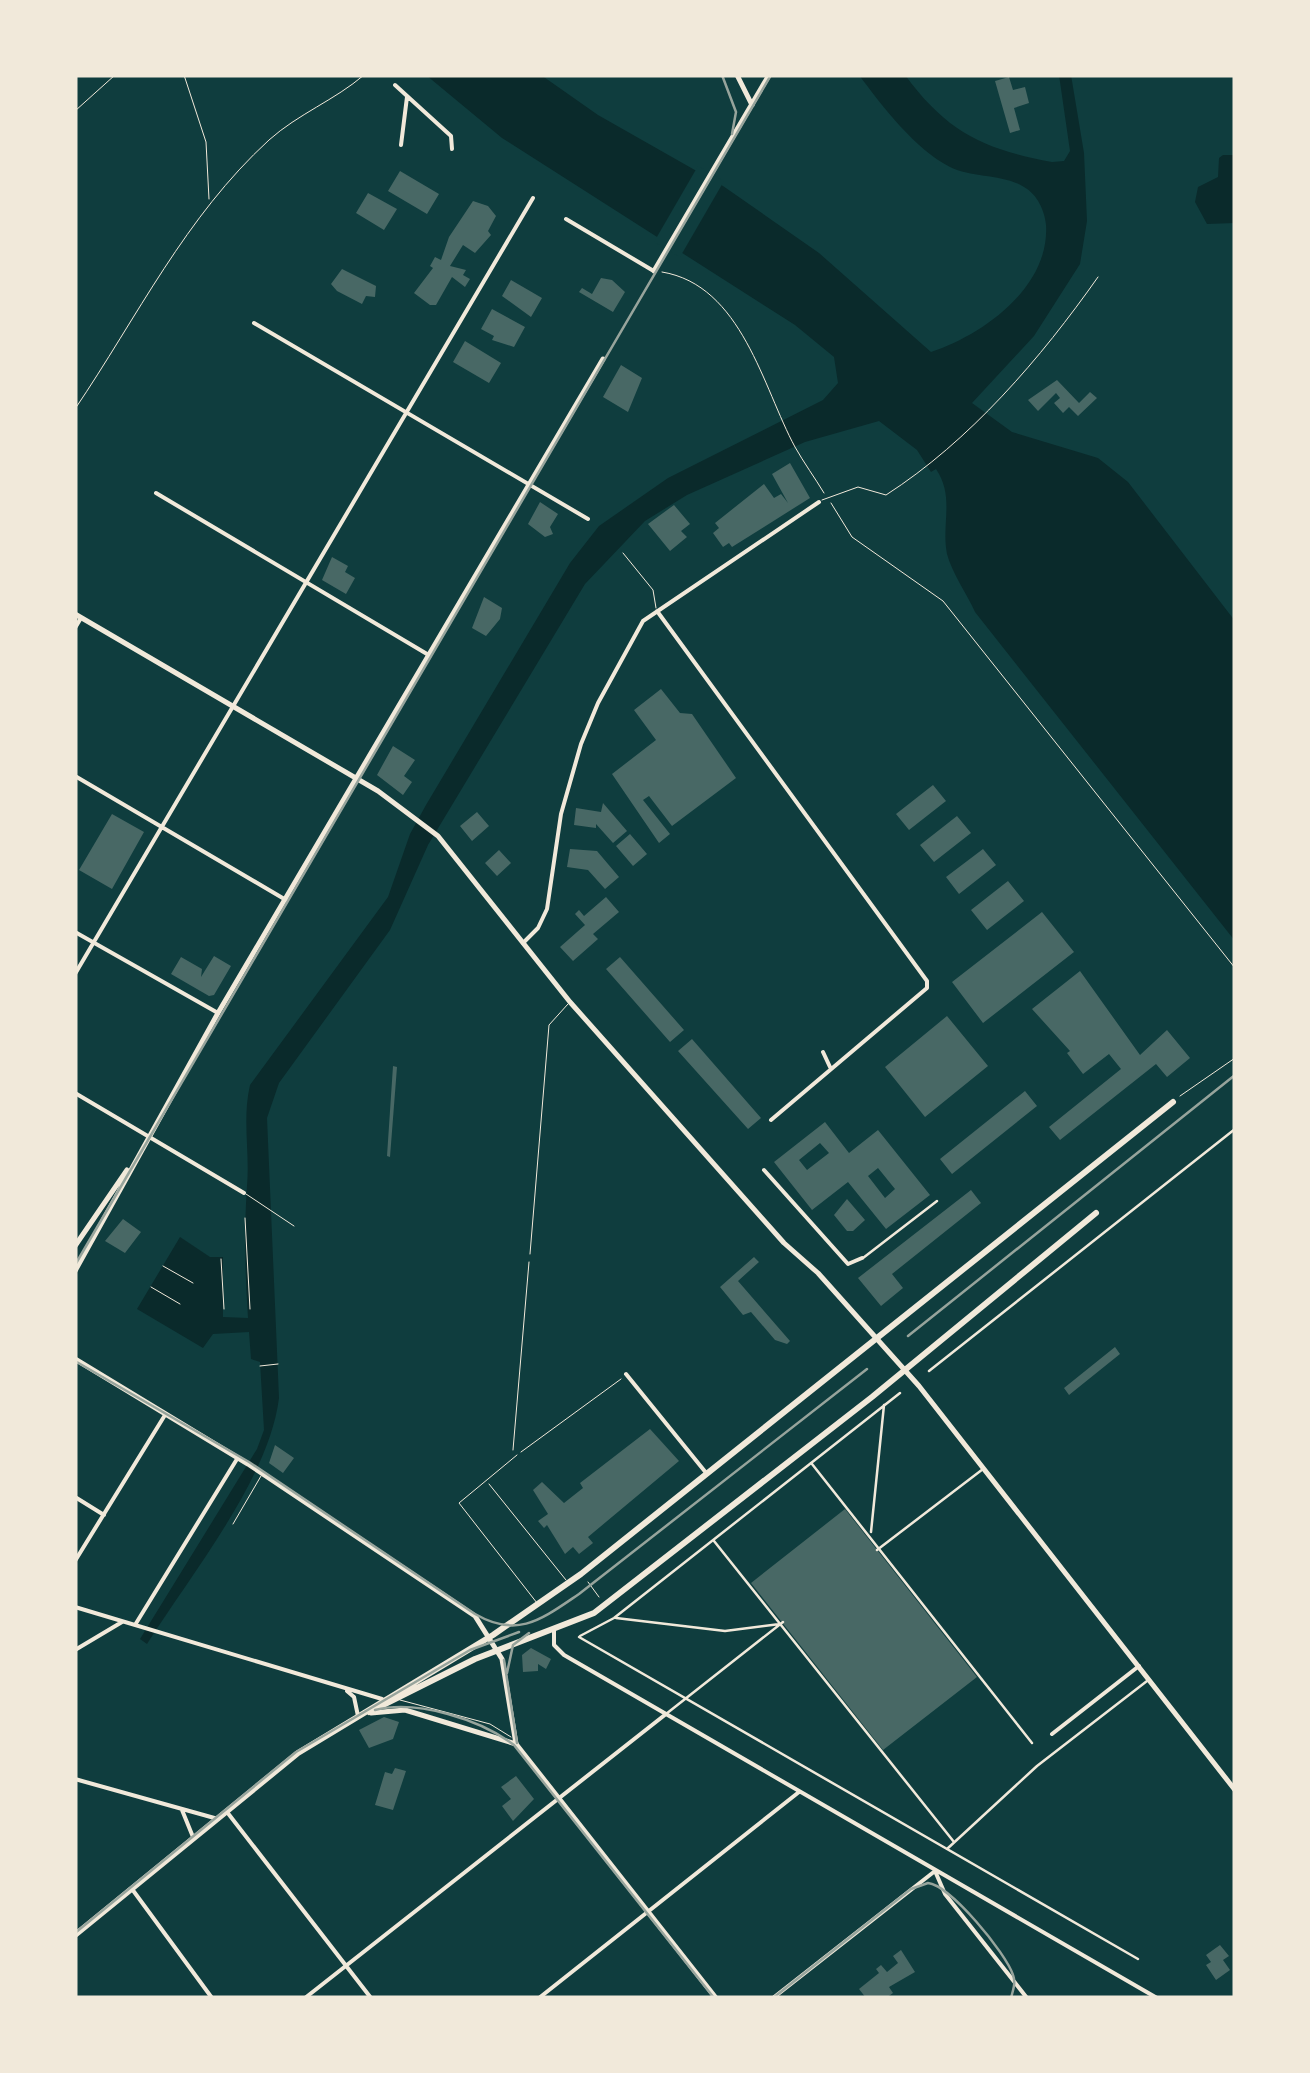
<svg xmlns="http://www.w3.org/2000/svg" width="1310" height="2073" font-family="'PT Sans',sans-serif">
<rect width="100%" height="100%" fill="#0f3d3e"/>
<!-- water -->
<path fill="#0a2a2b" d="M426,75h115l57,40 125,71 96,67 112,99c52,-17 119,-65 115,-127 -1,-14 -9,-31 -22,-38 -20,-13 -52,-9 -74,-20 -35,-18 -68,-61 -91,-92h46c42,57 78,74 147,87l12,-1 6,-10 -11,-76h12l13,78 3,68 -7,43 -46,72 -62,67 40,29 86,26 30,24 107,139v320l-260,-329c-8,-18 -23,-39 -28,-58 -6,-30 8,-57 -11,-85l-5,3 -14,-22 -38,-29 -74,21 -118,53 -42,26 -60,63 -157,261 -38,85 -111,153 -12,35 12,280c-10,81 -88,176 -132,246l-7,-5 117,-190 7,-19 -4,-68 -9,-3 -2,-27 -36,2 -10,14 -66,-39 43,-72 30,20h13v60l25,1c-3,-45 -4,-88 -1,-132 3,-35 -5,-66 3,-101l138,-188 22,-63 16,-29 144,-242 29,-37 69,-48 155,-78 15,-17 -4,-26 -39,-32 -293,-187z
M1223,155h12v68l-28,1 -12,-22 3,-15 20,-10 1,-19z"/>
<!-- pier -->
<path fill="#0f3d3e" d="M698,166l26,15 -44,76 -26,-15z"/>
<!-- building -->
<path fill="#486865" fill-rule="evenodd" d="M1009,77l4,13 12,-3 4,16 -15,5 6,22 -10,3 -15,-52z
M400,171l39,23 -12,20 -39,-23z
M368,193l29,16 -13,21 -28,-17z
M473,201l15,5 8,10 -8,15 3,4 -16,18 -12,-8 -13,21 16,4 -3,5 7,4 -5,8 -13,-10 -16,28h-6l-16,-12 19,-25 -3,-2 5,-9 6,3 8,-23z
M342,269l34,17 -1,11 -9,-1 -4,8 -25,-13 -6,-7z
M601,278l11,2 13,12 -12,20 -34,-20 3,-4 10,6z
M511,280l31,18 -11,19 -29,-21z
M492,309l33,18 -11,20 -22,-7 2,-4 -13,-7z
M465,341l36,22 -12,20 -36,-21z
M621,365l21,13 -14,34 -25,-15z
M1057,380l22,23 11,-11 7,6 -19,18 -9,-9 -6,6 -9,-10 6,-5 -4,-5 -18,18 -10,-11z
M790,463l20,35 -78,49 -3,-4 -6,4 -10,-14 6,-5 -4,-5 49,-39 10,14 7,-4 7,9 -16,-29z
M540,502l18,12 -8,13 3,7 -8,3 -17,-13z
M674,505l16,19 -9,7 6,6 -17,14 -22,-27z
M332,557l16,9 -3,6 10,6 -9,16 -24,-14z
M484,597l18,11 -2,11 -14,17 -14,-8z
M661,689l19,24 12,1 44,64 -64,48 -23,-30 -6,4 27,34 -11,9 -47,-69 44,-34 -22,-30z
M393,746l22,14 -11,16 8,6 -9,13 -26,-20z
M933,785l13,16 -37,29 -13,-16z
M603,803l24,28 -14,12 -17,-19v4l-22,-3 2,-17 25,4z
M477,812l12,14 -17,15 -12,-15z
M112,814l32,18 -32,57 -33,-19z
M957,816l14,17 -37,29 -14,-17z
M630,834l17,20 -14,12 -17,-20z
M570,849l27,2 22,26 -14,12 -17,-19 -21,-3z
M983,849l13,16 -37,29 -13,-17z
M499,850l12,13 -14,13 -12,-13z
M1008,881l16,20 -37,29 -16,-20z
M606,897l13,15 -26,22 5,5 -25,22 -13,-14 25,-22 -10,-11 4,-4 5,6z
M1042,912l32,40 -91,71 -31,-41z
M214,956l17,10 -17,29 -5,1 -38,-22 10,-17 21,12 -1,8z
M620,957l64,73 -14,12 -64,-73z
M1080,971l60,84 27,-25 23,28 -23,19 -11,-13 -96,76 -11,-13 72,-58 -12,-15 -26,20 -16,-21 3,-2 -38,-42z
M947,1016l41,50 -63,51 -40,-50z
M692,1039l69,79 -13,11 -70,-78z
M393,1066l4,1 -7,90 -3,-1z
M1025,1091l12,15 -85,68 -12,-15z
M825,1122l24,31 29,-23 52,65 -44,34 -38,-47 -36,28 -38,-48zM820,1143l9,10 -22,17 -8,-10zM878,1168l17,21 -10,9 -17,-22z
M971,1190l10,13 -89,71 11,14 -22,18 -23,-28z
M847,1199l18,21 -12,11h-6l-13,-16z
M123,1219l18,13 -16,21 -20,-12z
M754,1257l5,5 -21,19 52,60 -3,3 -12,-4 -24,-28 -8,3 -23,-28z
M1115,1347l5,7 -51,41 -5,-7z
M650,1429l29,32 -91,76 5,6 -14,11 -6,-7 -8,7 -18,-29 -3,3 -6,-7 10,-7 -15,-24 9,-8 22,21 19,-15 -3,-5z
M275,1445l19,13 -11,15 -14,-10z
M845,1509l132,168 -94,73 -132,-167z
M531,1648l20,11 -5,10 -8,-5v7l-15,1 -1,-17z
M384,1717l15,5 -6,17 -24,9 -10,-18z
M395,1768l11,3 -13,39 -18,-5 10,-33 7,2z
M516,1776l18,23 -21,22 -11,-15 9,-7 -10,-12z
M1220,1945l9,11 -6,4 7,10 -14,10 -10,-15 5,-3 -5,-7z
M901,1950l14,22 -26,15 4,6 -7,5h-20l-7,-9 20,-16 -3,-4 5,-4 6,7 11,-9 -5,-7z"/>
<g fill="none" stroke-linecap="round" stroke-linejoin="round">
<!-- path -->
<path stroke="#f1e9da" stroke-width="1" d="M184,75l22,67 3,57
M75,111l40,-36
M662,272c80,13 101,116 133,175 9,16 20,31 29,46
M75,409c63,-93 110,-192 194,-269 29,-26 66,-40 95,-65
M831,503l21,34 91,64 292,367
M1180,1096l55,-38
M245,1218l5,91
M221,1259l3,50
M163,1266l30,17
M151,1287l29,17
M260,1366l18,-2
M513,1450l16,-188
M521,1452l100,-73
M588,1582l11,15"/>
<!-- service -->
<path stroke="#f1e9da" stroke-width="1" d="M822,500l36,-13 28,8c84,-54 155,-137 212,-218
M623,553l30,37 3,18
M246,1194l48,32
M530,1254l19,-229 19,-21
M517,1455l-58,48 78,100
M489,1484l77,96
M233,1524l28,-48
M400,1700l90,24 21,13"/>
<!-- pedestrian -->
<path stroke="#f1e9da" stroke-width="2.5" d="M863,1258l74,-57
M929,1371l306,-242
M812,1464l220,279
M871,1532l13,-127
M714,1541l240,301
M877,1550l106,-81
M616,1618l109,13 55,-7
M580,1636l34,-18 286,-225
M579,1637l559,322
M666,1714l117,-92
M947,1849l90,-83 110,-85"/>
<!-- minor -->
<path stroke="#f1e9da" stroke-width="4" d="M395,85l56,51 1,13
M401,145l6,-48
M566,219l86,51
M254,323l334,196
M156,493l271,161
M657,611l270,370v7l-156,132
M75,628l6,-10
M75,776l211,124
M75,932l143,81
M523,943l15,-15 9,-19 14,-95 20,-70 17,-41 45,-82 176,-119
M75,974l458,-776
M823,1052l7,15
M75,1093l169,100
M764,1170l84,94 14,-6
M626,1374l81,100
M75,1497l29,18
M75,1561l90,-146
M75,1607l307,92
M135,1625l102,-166
M554,1631v14l10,10 593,343
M75,1650l47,-28
M347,1691l7,6 4,19
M1052,1734l87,-68
M75,1779l143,40
M182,1810l11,27
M227,1812l144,186
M935,1871l10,23 82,104
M132,1889l80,109
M305,1998l361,-284
M539,1998l260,-206
M773,1998l162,-127"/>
<!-- tertiary -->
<path stroke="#f1e9da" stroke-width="5" d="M371,1713l34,-3 111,34"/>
<!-- secondary -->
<path stroke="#f1e9da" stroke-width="5" d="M737,75l15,30
M654,271l115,-196
M75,614l303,177 60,45 132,166 214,241 34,30 101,113 316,404
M75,1246l52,-76
M75,1271l143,-258 385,-654
M75,1359l173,105 227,152 27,43 14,85 200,254"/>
<!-- primary -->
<path stroke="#f1e9da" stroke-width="6" d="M369,1712l106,-53 119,-46 278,-216 224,-184
M75,1935l223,-182 195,-118 88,-61 592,-472"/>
<!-- tram -->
<path stroke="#97a49c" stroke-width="2.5" d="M722,75l14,37 -4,22
M75,1265l696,-1190
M908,1336l327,-261
M75,1361l174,101 226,152c43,25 67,5 104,-20l288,-225
M504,1660l13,83
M507,1673l6,-28 16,-12
M375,1710c42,-11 106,10 139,35l200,253
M75,1933l221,-181 174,-102 49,-18
M773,1998l138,-109 17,-6c22,2 78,70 85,92 3,8 0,15 -2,23"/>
</g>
<!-- border -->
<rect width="1310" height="2073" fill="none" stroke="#f1e9da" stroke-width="155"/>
</svg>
